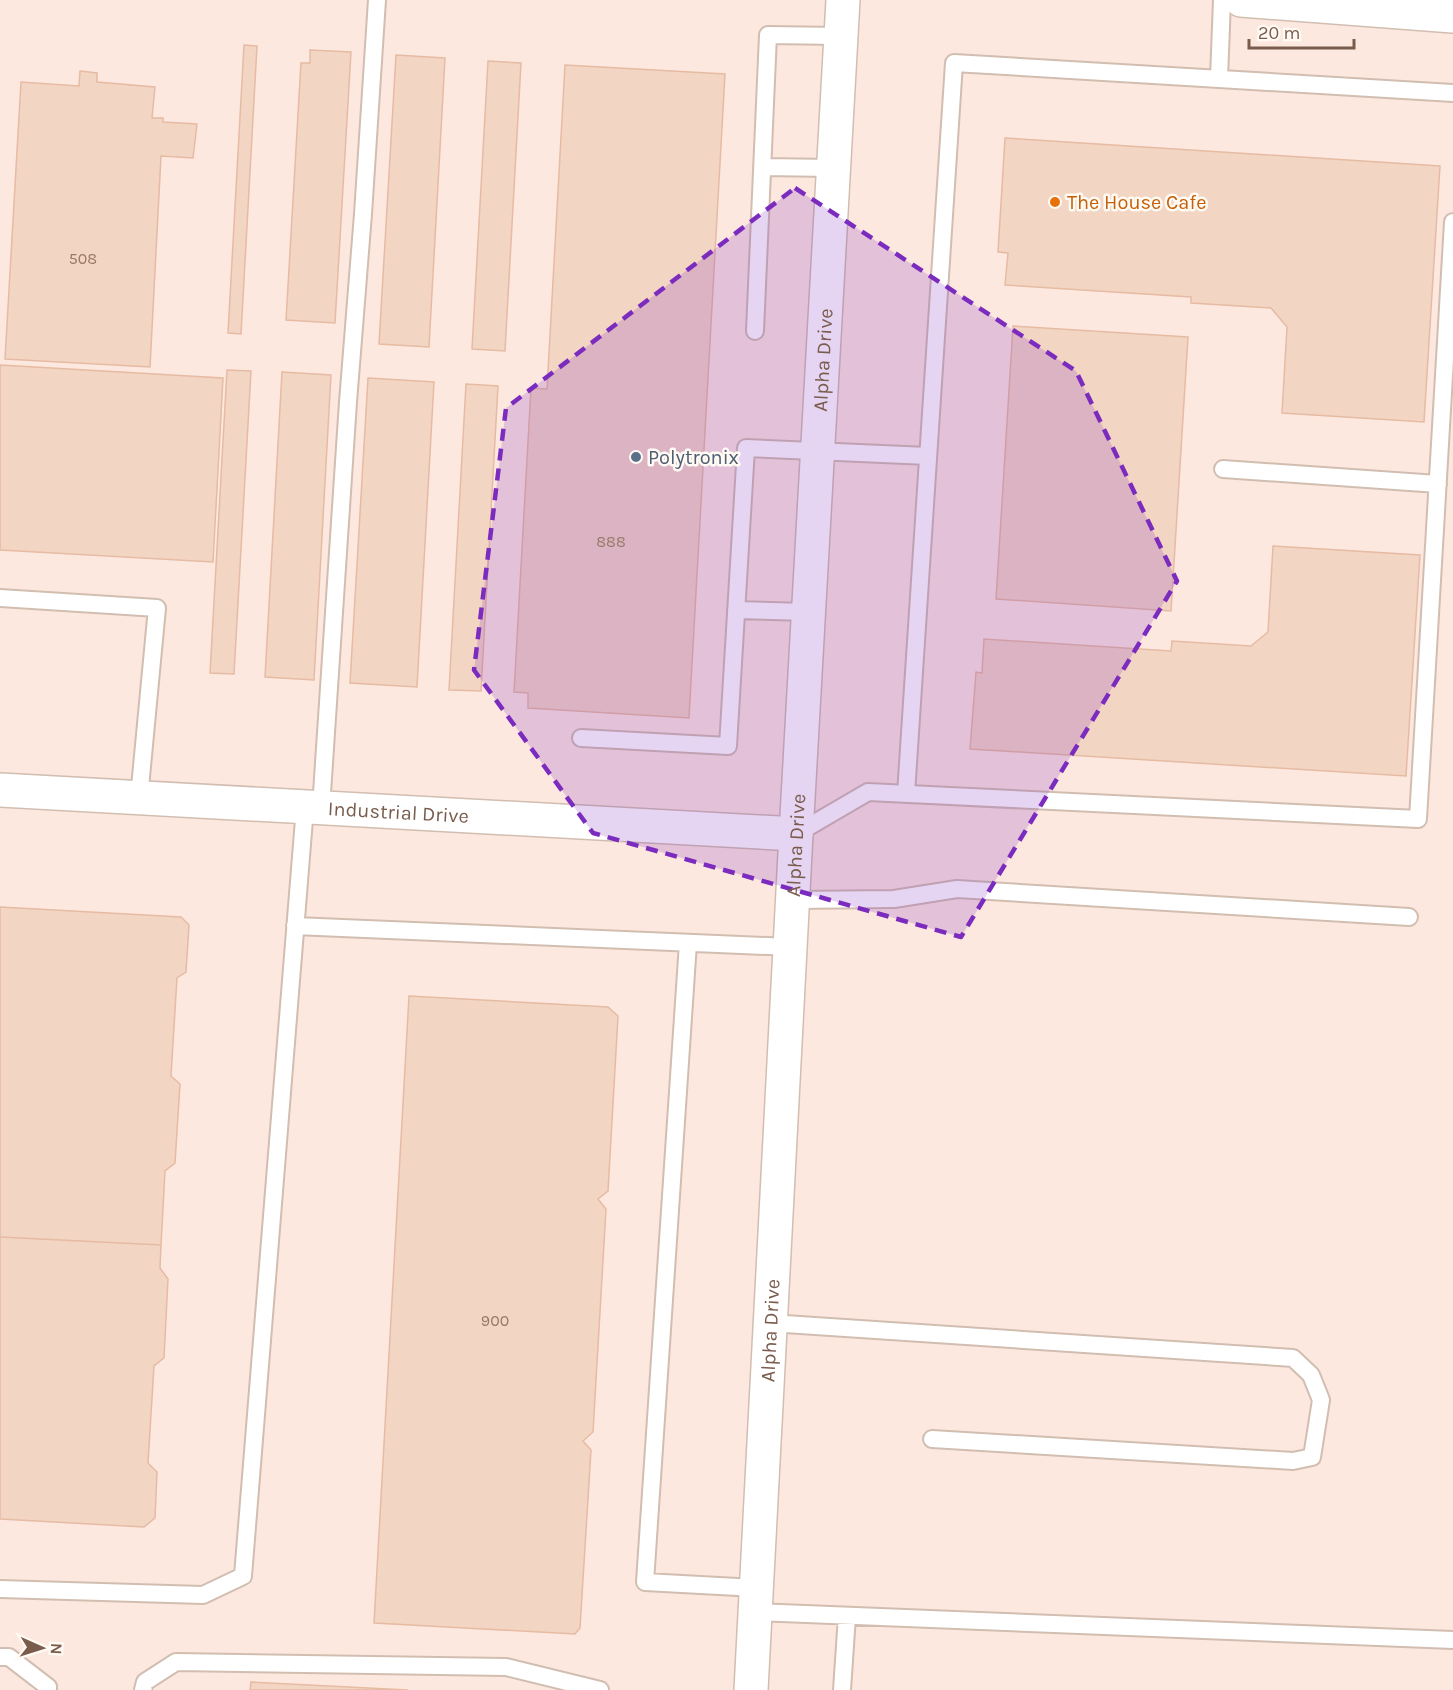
<svg xmlns="http://www.w3.org/2000/svg" width="1453" height="1690" font-family="Karla,sans-serif">
<rect width="100%" height="100%" fill="#fdf6ec"/>
<!-- commercial -->
<path fill="#fde8e0" d="M0,0h1453v1690h-1453z"/>
<!-- building -->
<path fill="#f3d5c3" stroke="#e6bba3" stroke-width="1.5" d="M244,45l13,1 -16,288 -13,-1z
M310,50l41,2 -16,271 -49,-3 15,-257h9z
M396,55l49,3 -16,289 -50,-3z
M488,61l33,2 -16,288 -33,-2z
M565,65l160,9 -36,644 -161,-10v-15l-14,-1 17,-304 16,1z
M80,71l17,2v9l58,5 -3,31h11v4l34,2 -4,34 -32,-2 -11,211 -145,-8 16,-277 58,4z
M1005,138l435,28 -16,256 -142,-9 5,-86 -16,-19 -80,-5v-6l-186,-12 3,-32 -10,-1z
M1013,326l175,11 -17,274 -175,-12z
M0,365l223,13 -10,184 -213,-12z
M227,370l24,1 -17,303 -24,-1z
M282,372l49,3 -17,305 -49,-3z
M368,378l66,4 -17,305 -67,-4z
M466,384l32,2 -17,305 -32,-1z
M1273,546l147,9 -14,221 -436,-27 6,-77 6,1 2,-34 187,12 1,-10 79,5 17,-14z
M0,907l181,10 8,8 -3,47 -9,6 -6,98 9,8 -5,79 -10,8 -4,74 -161,-8z
M409,996l199,11 10,9 -10,175 -10,8 8,10 -13,223 -10,9 8,9 -11,178 -5,6 -201,-11z
M0,1237l161,8 -1,23 8,11 -4,79 -10,8 -6,97 9,9 -2,46 -11,9 -144,-8z
M251,1682l157,8h-158z"/>
<g fill="none" stroke-linecap="round" stroke-linejoin="round">
<defs>
<path id="service" d="M1219,79l3,-79
M763,167l70,1
M755,331l13,-296 72,1
M1223,469l215,15
M0,598l157,10 -18,190
M736,610l72,2
M581,738l147,8 18,-298 182,8
M906,794l48,-731 499,30
M321,808l27,-406 15,-188 14,-214
M796,834l72,-42 550,27 35,-597
M792,900l102,-1 63,-10 452,28
M295,926l495,21
M688,943l-43,639 111,6
M770,1323l523,35 18,17 10,25 -9,57 -19,4 -361,-22
M0,1589l203,6 40,-19 62,-769
M755,1612l698,28
M0,1657h9l39,30v3
M143,1690l2,-8 31,-20 330,5 94,23
M842,1690l5,-74"/>
<g id="minor">
<path id="s1" d="M0,790l796,44"/>
<path id="s2" d="M751,1690l45,-856 47,-834"/>
</g>
<path id="tertiary" d="M1241,0l212,16"/>
</defs>
<!-- service casing -->
<use href="#service" stroke="#d1beb0" stroke-width="20"/>
<!-- minor casing -->
<use href="#minor" stroke="#d1beb0" stroke-width="36"/>
<!-- tertiary casing -->
<use href="#tertiary" stroke="#d1beb0" stroke-width="36"/>
<!-- service -->
<use href="#service" stroke="#fff" stroke-width="16"/>
<!-- minor -->
<use href="#minor" stroke="#fff" stroke-width="33"/>
<!-- tertiary -->
<use href="#tertiary" stroke="#fff" stroke-width="33"/>
</g>
<!-- marked area -->
<path fill="#7b2cbf" fill-opacity="0.2" stroke="#7b2cbf" stroke-width="4.5" stroke-dasharray="12 8" stroke-linejoin="round" d="M795,188l281,183 101,210 -216,356 -368,-104 -119,-163 32,-262z"/>
<!-- markers -->
<circle fill="#e8710a" stroke="#fffaf3" stroke-width="2" cx="1055" cy="202" r="6"/>
<circle fill="#5c6f8a" stroke="#fffaf3" stroke-width="2" cx="636" cy="457" r="6"/>
<g text-anchor="middle" dominant-baseline="central" stroke-width="5" stroke-linejoin="round" paint-order="stroke">
<!-- number labels -->
<g font-size="16" fill="#987a6a">
<text x="83" y="258">508</text>
<text x="611" y="541">888</text>
<text x="495" y="1320">900</text>
</g>
<!-- food labels -->
<g font-size="20" fill="#c56008" stroke="#fffaf3" text-anchor="start">
<text x="1067" y="202">The House Cafe</text>
</g>
<!-- street labels -->
<g font-size="20" fill="#7a5c4d" stroke="#fffaf3">
<text stroke="none"><textPath href="#s2" startOffset="1332">Alpha Drive</textPath></text>
<text stroke="none"><textPath href="#s1" startOffset="399">Industrial Drive</textPath></text>
<text stroke="none"><textPath href="#s2" startOffset="846">Alpha Drive</textPath></text>
<text stroke="none"><textPath href="#s2" startOffset="360">Alpha Drive</textPath></text>
</g>
<!-- service labels -->
<g font-size="20" fill="#4e5e75" stroke="#fffaf3" text-anchor="start">
<text x="648" y="457">Polytronix</text>
</g>
</g>
<!-- north arrow -->
<g transform="translate(42 1648) rotate(93)" stroke="#fffaf3" stroke-width="4.5" paint-order="stroke">
<path d="M0-4.5L10 22L0 15L-10 22Z" fill="#7a5c4d"/>
<text y="-9" font-size="16" font-weight="bold" text-anchor="middle" fill="#7a5c4d">N</text>
</g>
<!-- scale -->
<path d="M1249 39v9h105v-9" fill="none" stroke="#7a5c4d" stroke-width="3"/>
<text x="1258" y="39" font-size="18" fill="#7a5c4d" stroke="#fffaf3" stroke-width="4.5" paint-order="stroke">20 m</text>
</svg>
